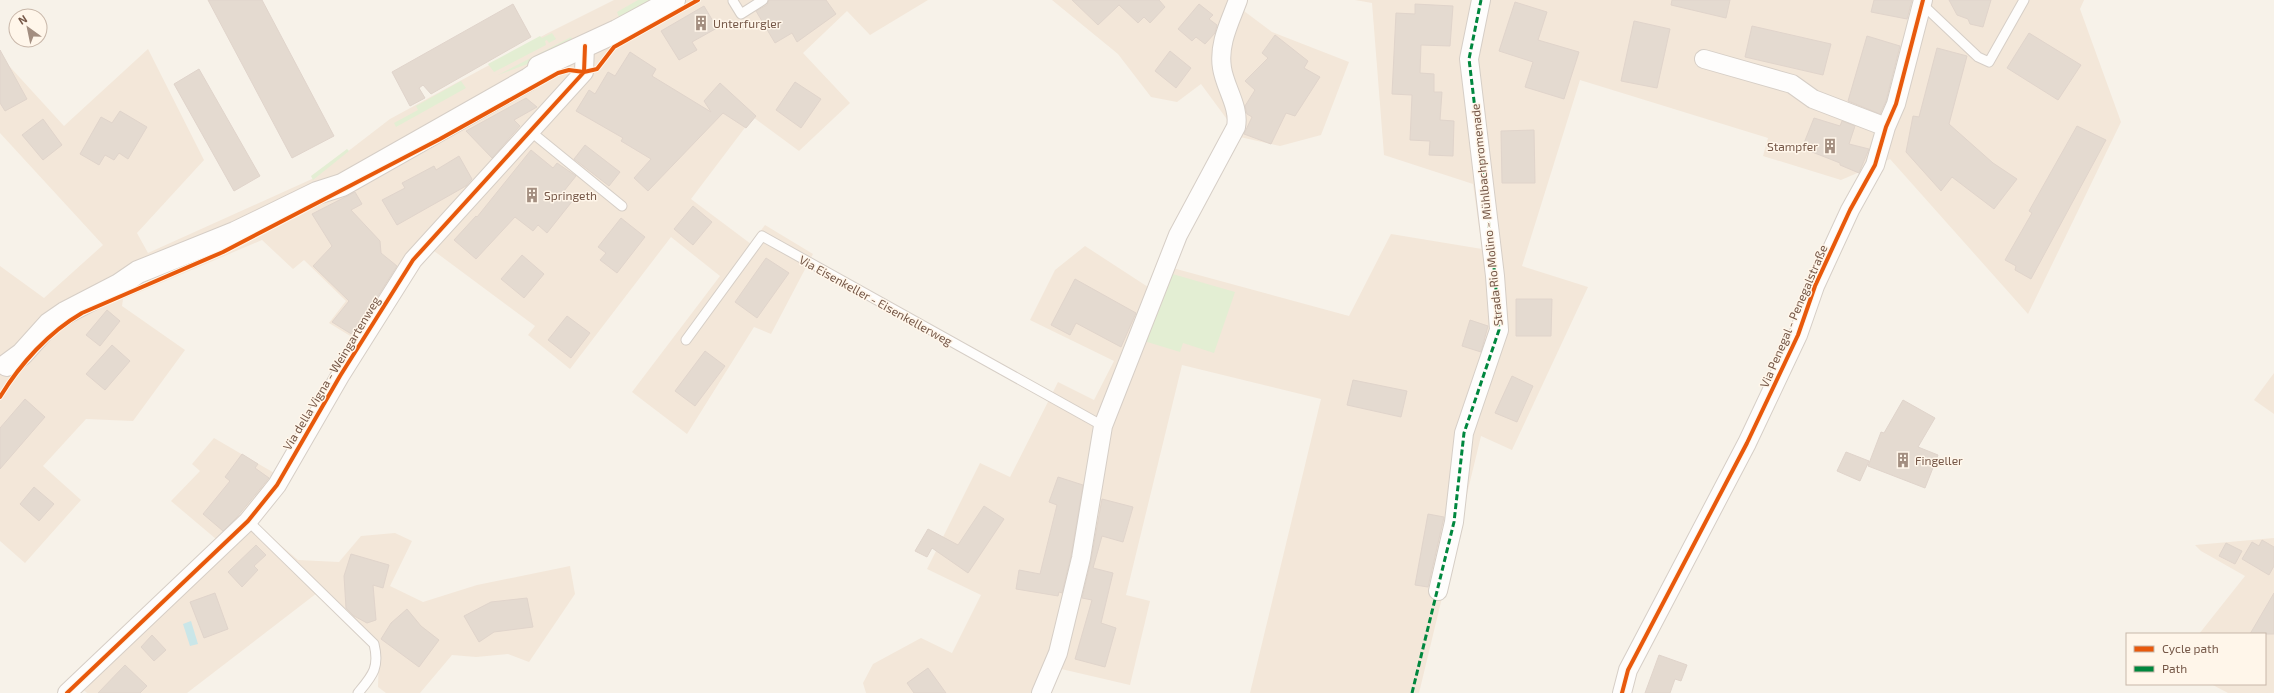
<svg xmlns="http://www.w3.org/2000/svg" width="2274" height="693" font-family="'Exo 2',sans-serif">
<rect width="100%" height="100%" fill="#f7f2e9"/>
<!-- residential -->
<path fill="#f3e7d9" d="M614,0h314l-58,35 -23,-24 -44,42 47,50 -51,48 -46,-34 -62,82 60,45 14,-19 48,29 -42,80 -17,-7 -67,107 -55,-42 88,-116 -49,-39 -101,132 -42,-34 7,-9 -105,-78 -65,97 -36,-22 17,-22 -42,-41 -11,9 -31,-29 -139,59 -1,7 63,44 -52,71 -47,-2 -43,47 38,34 -56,63 -25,-22v-275l44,32 59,-53 -103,-112v-77l64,70 84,-77 56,111 -67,73 11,20 164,-74 78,-60 158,-86z
M1052,0h195l-3,11 28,21 77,30 -28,73 -41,11 -40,-9 -39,-53 -24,18 -26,-5 -33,-43z
M1355,0h729l-4,9 41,113 -93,192 -138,-155 -49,21 -78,-24 5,-18 -188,-58 -58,186 66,21 -76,163 -31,-14 -62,257h-169l71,-294 -139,-34 -56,230 24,6 -20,84 -73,-17 -10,25h-181l-3,-10 10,-19 48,-26 31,15 29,-58 -54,-26 53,-106 30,14 48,-95 36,18 20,-39 -84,-41 25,-50 30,-24 63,41 10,-23 191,52 42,-82 91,15 -9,-65 -89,-29 -12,-152z
M2274,373v41l-20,-14z
M214,438l74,43 -31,44 41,35 41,2 22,-26 34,-3 17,8 -22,45 33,16 54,-17 93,-19 5,28 -46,68 -21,-8 -32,3 -24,-2 -32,38h-34l-8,-6 1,-36 -62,-58 -130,100h-100l-17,-16 146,-138 -45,-38 29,-30 -8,-7z
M2274,538v155h-46l-17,-9h54v-50h-66l46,-58 -44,-25 -6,-6z"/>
<!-- green -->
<path fill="#e3eed3" d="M638,0h13l-32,17 -2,-5z
M552,33l4,6 -7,4 -2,-3 -2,1 1,4 -52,27 -6,-8 52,-28 2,2z
M571,37l3,5 -25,14 -51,19z
M461,81l5,7 -70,39 -2,-4 24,-13 -2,-4z
M347,149l2,2 -36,29 -2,-4z
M1169,273l66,19 -21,61 -31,-10 -3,9 -36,-11z"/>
<!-- water -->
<path fill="#cae6e8" d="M191,621l7,23 -8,2 -7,-22z"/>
<!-- building -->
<path fill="#e4dad0" stroke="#e0d4cb" d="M208,0h54l72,136 -42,22z
M769,0h57l10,14 -39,28 -5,-9 -17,10 -19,-32 11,-6z
M1072,0h87l6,7 -15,16 -6,-6 -6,6 -19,-18 -21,20z
M1672,0h58l-4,18 -55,-13z
M1874,0h38l-5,19 -36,-7z
M1949,0h42l-8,27 -13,-3 -2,-5 -11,-4z
M1515,2l32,10 -9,28 41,12 -15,47 -39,-12 8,-25 -34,-11z
M513,4l18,33 -100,57 -8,-9 -4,3 6,10 -15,8 -18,-34z
M1199,4l14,11 -4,4 8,6 -2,8 -10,11 -9,-7 -4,4 -14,-12z
M1415,4l38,2 -3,40 -29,-1 -1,28 14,1v18h8l-2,28 14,1 -1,35 -24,-1 1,-14 -20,-1 2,-45 -20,-1 4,-81 19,1z
M704,6l13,22 -25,14 5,8 -18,10 -18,-29z
M1634,21l36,8 -13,59 -36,-7z
M1752,26l79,18 -8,31 -78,-18z
M2029,33l52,32 -23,35 -51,-32z
M1275,35l33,26 -4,7 16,9 -25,39 -9,-3 -15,31 -27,-10 8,-17 -5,-3 -2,-8 10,-16 -10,-9 23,-23 -6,-5z
M1867,36l33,10 -14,55 -6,13 -32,-13z
M1937,48l30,8 -18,68 44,39 24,16 -23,30 -42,-32 -11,14 -35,-39 7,-36 6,1z
M0,50l27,49 -22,12 -5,-8z
M1170,51l21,17 -15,20 -21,-17z
M630,52l26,17 -4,7 59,36 -7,-11 16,-18 36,33 -10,12 -23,-15 -75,78 -14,-13 17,-19 -30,-18 2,-3 -47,-27 13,-21 6,4 13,-22 7,4z
M199,69l61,107 -26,15 -60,-107z
M795,82l26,17 -20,29 -25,-18z
M526,98l11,9 -23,13 6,6 -28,32 -26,-27z
M120,111l27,16 -19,32 -9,-6 -5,7 -9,-5 -6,10 -19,-11 21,-37 11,6z
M1814,118l26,8 2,-5 13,5 -6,18 20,5 -10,24 -19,-8v-2l-38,-15z
M43,119l19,26 -19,15 -21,-25z
M2077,126l29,14 -75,139 -16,-9 1,-4 -11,-6 27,-47 -3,-2z
M1534,130l1,53h-33l-1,-52z
M585,145l35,27 -11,14 -35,-27z
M531,150l22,18 4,-5 19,13 -12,15 10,8 -27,34 -9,-8 -5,6 -18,-14 -39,42 -22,-19 22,-24 1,1z
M459,156l13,23 -6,7 -69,39 -15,-25 23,-12 -3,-5 32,-17 2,4z
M355,192l7,12 -11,6 29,31 1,12 16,13 -44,69 -21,-13 17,-21 -36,-35 19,-20 -20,-32z
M693,206l19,16 -19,23 -19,-16z
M621,218l24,19 -28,36 -17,-13 6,-7 -8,-6z
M522,255l22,19 -20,24 -23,-19z
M766,258l23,15 -32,45 -22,-16z
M1075,279l61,34 -15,34 -45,-24 -6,12 -19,-10z
M1516,299h36l-1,37h-35z
M107,310l13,11 -20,25 -14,-11z
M567,316l23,17 -19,25 -23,-18z
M1470,320l18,6 -7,26 -19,-6z
M112,345l18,16 -25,29 -19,-16z
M705,351l20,15 -30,40 -20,-15z
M1512,376l21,10 -16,36 -22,-9z
M1353,380l54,11 -6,26 -54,-12z
M25,399l20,18 -45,52v-41z
M1903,400l32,18 -17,29 20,8 -13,33 -57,-22 13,-34 3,1z
M1846,452l23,9 -9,20 -23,-10z
M242,454l16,10 -3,4 14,10 -32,39 -14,14 -20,-17 27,-33 -5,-4z
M1058,477l25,8 -12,71 -9,37 -3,-1 -1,4 -42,-7 3,-19 21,4 17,-69 -8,-3z
M34,487l20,17 -15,17 -19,-17z
M1102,499l31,8 -10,35 -21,-6 -9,32 20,5 -12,50 15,5 -11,39 -30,-8 17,-59 -10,-2 9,-38z
M984,506l20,13 -36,54 -36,-25 -5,9 -12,-6 13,-22 30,16z
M1428,514l16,3 -16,70 -13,-2z
M2262,540l12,7v19l-5,9 -27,-16 10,-17 7,4z
M2226,543l16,8 -7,13 -16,-8z
M256,545l10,10 -12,11 4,4 -16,17 -14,-15z
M351,554l38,11 -6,23 -10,-3 3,35 -9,3 -13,-7 -8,-8 -2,-32z
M215,593l13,36 -24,9 -14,-36z
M2274,593v41h-24z
M527,598l6,29 -39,5 -15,10 -15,-26 27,-14z
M407,609l14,17 18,14 -20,27 -38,-28 10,-16z
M152,635l14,15 -12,11 -13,-14z
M1659,655l28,10 -6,16 -6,-2 -5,14h-25z
M125,665l22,21 -7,7h-42z
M928,668l18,25h-32l-7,-10z"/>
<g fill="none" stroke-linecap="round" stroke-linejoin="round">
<defs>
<path id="lane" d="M733,1l8,13 22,-14
M1922,4l56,53 11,5 35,-62
M530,131l92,75
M686,340l76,-104 341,190
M248,521l126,123c6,24 -2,32 -16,49"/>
<path id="street" d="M1704,59l88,25 21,15 73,28
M1438,591l16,-69 10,-89 35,-103 -4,-54 -26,-217 12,-59
M67,693l181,-172 29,-36 63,-109 73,-116 171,-188 1,-26
M1041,693l17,-40 23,-95 22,-132 75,-191 58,-108c4,-20 -11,-39 -14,-59 -4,-24 8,-46 16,-68
M1622,693l6,-23 119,-227 51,-108 17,-49 35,-76 25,-45 11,-38 10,-23 27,-104"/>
<path id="secondary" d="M539,67l78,-36 57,-31
M7,365l15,-11 27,-30 16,-11 54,-28 19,-13 97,-39 82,-40 25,-8 187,-106 24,-17"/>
</defs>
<!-- lane casing -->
<use href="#lane" stroke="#d6cec6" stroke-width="11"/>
<!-- street casing -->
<use href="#street" stroke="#d6cec6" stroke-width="20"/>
<!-- secondary casing -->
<use href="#secondary" stroke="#d6cec6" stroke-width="24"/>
<!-- lane -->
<use href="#lane" stroke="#fefdfc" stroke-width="9"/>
<!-- street -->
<use href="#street" stroke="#fefdfc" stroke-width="18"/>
<!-- secondary -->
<use href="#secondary" stroke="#fefdfc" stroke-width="22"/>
<!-- quiet -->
<path stroke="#00873e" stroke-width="3" stroke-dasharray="6 3" stroke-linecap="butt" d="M1412,693l42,-171 10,-89 35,-103 -4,-54 -26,-217 12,-59"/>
<defs>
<path id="cycleway" d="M0,397c20,-33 49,-65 82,-84l141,-61 217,-113 118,-66 11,-3 15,2 13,-3 17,-22 84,-47
M67,693l181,-172 29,-36 63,-109 73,-116 171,-188 1,-26
M1622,693l6,-23 119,-227 51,-108 17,-49 35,-76 25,-45 11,-38 10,-23 27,-104"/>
</defs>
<!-- cycleway casing -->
<use href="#cycleway" stroke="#fff6ea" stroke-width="6"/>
<!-- cycleway -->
<use href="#cycleway" stroke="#e8590c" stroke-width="4"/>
</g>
<!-- icons -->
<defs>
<symbol id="building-bare" viewBox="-9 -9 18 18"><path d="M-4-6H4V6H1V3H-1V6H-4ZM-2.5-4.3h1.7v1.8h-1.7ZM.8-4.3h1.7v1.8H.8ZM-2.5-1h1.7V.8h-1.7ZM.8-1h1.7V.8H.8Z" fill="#a38e80" stroke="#fff6ea" stroke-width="2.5" paint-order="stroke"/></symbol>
</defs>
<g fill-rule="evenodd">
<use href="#building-bare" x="690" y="12" width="22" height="22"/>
<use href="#building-bare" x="1819" y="135" width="22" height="22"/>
<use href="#building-bare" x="521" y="184" width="22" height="22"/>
<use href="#building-bare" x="1892" y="449" width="22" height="22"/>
</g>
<g text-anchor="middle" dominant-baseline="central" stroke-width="3" stroke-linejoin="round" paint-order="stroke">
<!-- poi labels -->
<g font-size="12" fill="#765848" stroke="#fff6ea" text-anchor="start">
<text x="713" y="23">Unterfurgler</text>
<text x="1818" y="146" text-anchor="end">Stampfer</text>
<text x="544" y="195">Springeth</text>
<text x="1915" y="460">Fingeller</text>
</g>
<!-- street labels -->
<g font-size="12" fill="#765848" stroke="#fff6ea">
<text transform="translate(1486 215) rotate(-96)">Strada Rio Molino - Mühlbachpromenade</text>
<text transform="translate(876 300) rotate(29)">Via Eisenkeller - Eisenkellerweg</text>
<text transform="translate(1793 316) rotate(-67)">Via Penegal - Penegalstraße</text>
<text transform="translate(331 373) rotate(-59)">Via della Vigna - Weingartenweg</text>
</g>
</g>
<!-- legend -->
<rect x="2126" y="633" width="140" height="52" fill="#fff6ea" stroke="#c8b7a9"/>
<rect x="2134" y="646" width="20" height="6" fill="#e8590c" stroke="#c8b7a9"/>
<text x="2162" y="653" font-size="12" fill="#765848">Cycle path</text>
<rect x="2134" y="666" width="20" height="6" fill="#00873e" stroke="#c8b7a9"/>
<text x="2162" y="673" font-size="12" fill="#765848">Path</text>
<!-- north arrow -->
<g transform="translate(28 28) rotate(327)"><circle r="19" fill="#fff6ea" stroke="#c8b7a9"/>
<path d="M0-3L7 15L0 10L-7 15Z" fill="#a38e80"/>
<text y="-6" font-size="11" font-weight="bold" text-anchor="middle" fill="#765848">N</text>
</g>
</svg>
